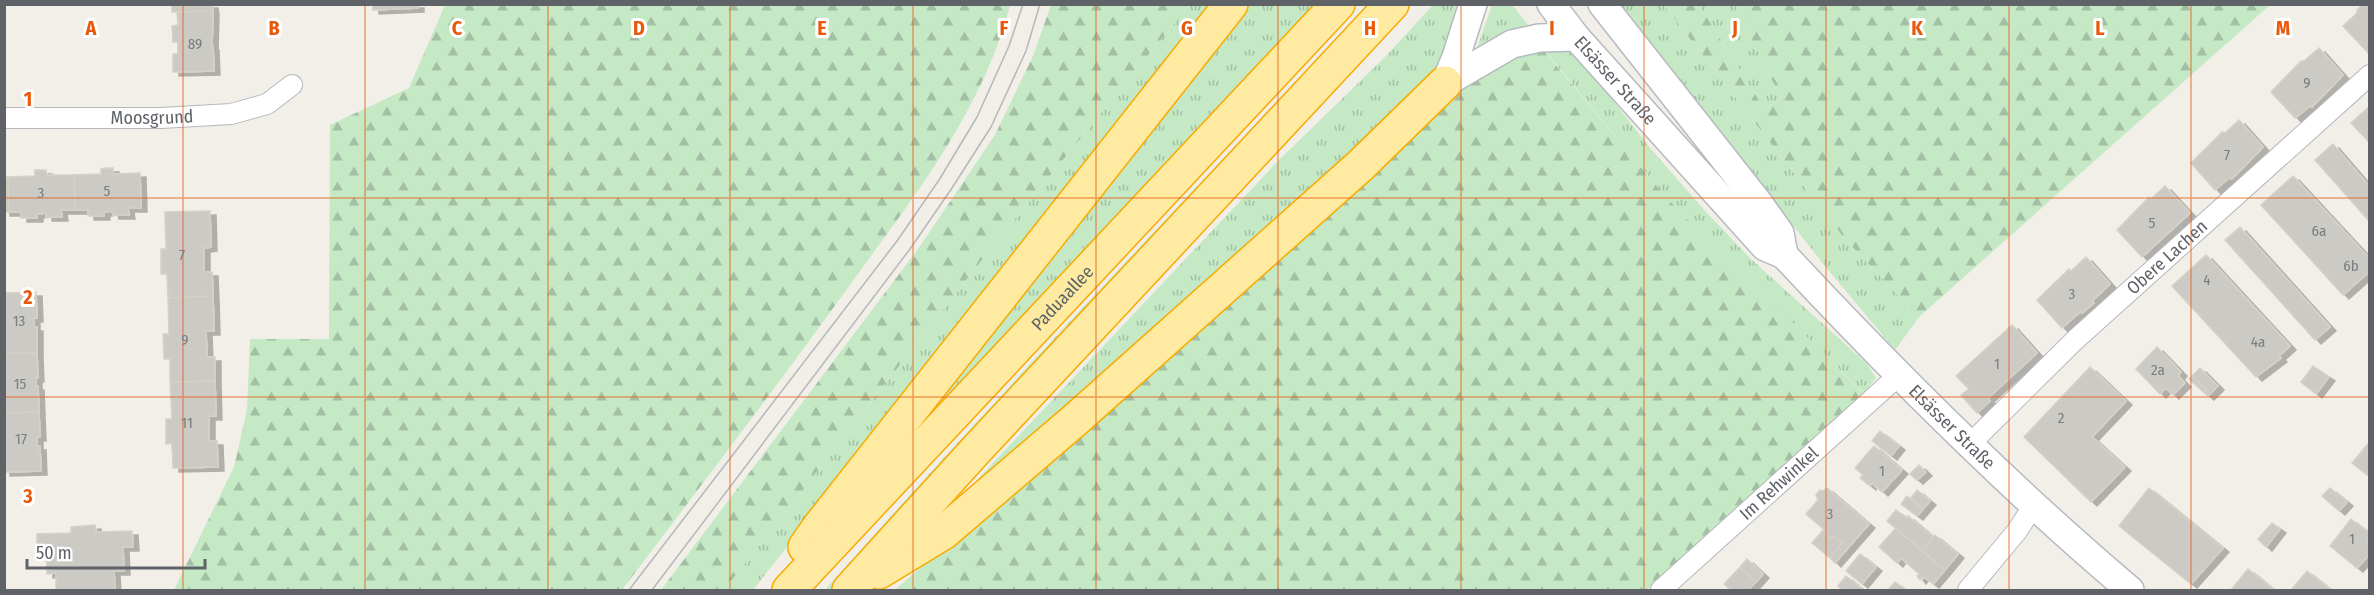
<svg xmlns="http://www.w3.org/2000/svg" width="2374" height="595" font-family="'Fira Sans Condensed',sans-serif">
<defs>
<pattern id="grass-tufts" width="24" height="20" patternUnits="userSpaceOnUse" patternTransform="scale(1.5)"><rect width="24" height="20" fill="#c5e8c5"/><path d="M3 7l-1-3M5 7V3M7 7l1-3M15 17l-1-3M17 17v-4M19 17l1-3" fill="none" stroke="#a3c0a4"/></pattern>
<pattern id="forest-firs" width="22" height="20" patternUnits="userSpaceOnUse" patternTransform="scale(1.5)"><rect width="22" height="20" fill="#c5e8c5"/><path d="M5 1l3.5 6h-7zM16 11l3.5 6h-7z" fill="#a3c0a4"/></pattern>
<filter id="shadow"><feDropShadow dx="6" dy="4" stdDeviation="0" flood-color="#0004"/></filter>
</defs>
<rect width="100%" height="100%" fill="#f1efe8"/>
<!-- grass -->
<path fill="url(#grass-tufts)" d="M1189,5h25l-461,585h-29l268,-343z
M1246,5h75l-392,412 -8,-4z
M1433,5h29c-5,32 -25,61 -43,88l-281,252 -181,156 322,-341 106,-103z
M1492,5h20l16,20 -25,8 -25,20 -1,-5z
M1619,5h45l181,234 74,78 -24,33 -70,-84z
M1699,5h36l46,93 -16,12z
M1350,24l4,3 -518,563h-11c170,-193 349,-378 525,-566z
M1541,46l31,7 14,13 64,82 56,64 45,47 115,104 10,15 -12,15 -158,-153 -46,-50z"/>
<!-- forest -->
<path fill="url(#forest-firs)" d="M445,5h565c-27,105 -95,190 -158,277 -75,104 -153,206 -230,308h-448l60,-123 13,-57 3,-71h79l1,-214 79,-37z
M1051,5h138l-197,242 -268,343h-63l257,-341 77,-114 38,-79z
M1664,5h35l66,105 16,-12 -46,-93h535l-351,312 -74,-78z
M1540,46l120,144 46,50 68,64 90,90 -217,196h-752l564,-500 25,-20z"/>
<!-- building -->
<path fill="#cccac5" stroke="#d6d1c6" stroke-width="1.5" filter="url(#shadow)" d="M172,4h40l1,7 -41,1z
M373,4h45v4l-45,2z
M2363,4h7v47l-2,2 -25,-27 14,-13v-3z
M213,11l-1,35h1l1,25 -41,1v-18h5v-12h-5l-1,-16 6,-1 -1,-13z
M2319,48l24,27 -31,32 -2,-1 -15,12 -24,-26 30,-31h3z
M2370,106v37l-19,-20z
M2239,120l24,27 -31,32 -3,-1 -14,12 -24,-27 31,-31 3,1z
M2333,144l37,43v35l-55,-62z
M107,168h6v6l27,-1 1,35h-13l1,7h-16l-1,-4 -8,1v4h-16v-6h-13l-1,-35 27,-1v-5z
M35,170h11l1,5h27l1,35h-14l1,7h-16v-4l-9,1v4h-16v-6h-12l-1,-35 27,-1z
M2293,176l77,83v12l-27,24 -82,-90z
M4,177h4l1,35h-5z
M2165,186l25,27 -48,44 -25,-27 32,-33 2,2z
M210,211l1,36 -7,1v24h8l1,24 -45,2 -1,-24h-6v-25h5l-1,-37z
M2240,227l90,100 -15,13 -90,-100z
M2206,255l84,91 -11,10 2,2 -25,19 -84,-91z
M2086,257l24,27 -18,17 2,2 -12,10 -1,-2 -19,17 -25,-28 32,-31 2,2z
M36,292l1,26h-3v9h3v26h-33v-60z
M213,296l1,35h-8l1,26h8v24l-45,1v-23h-6l-1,-25h6l-1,-36z
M2012,325l25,28 -49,45 2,3 -13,12 -16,-18 8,-6 -13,-13z
M2157,347l24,25 -3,4 7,7 -12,12 -7,-7 -6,6 -24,-25z
M4,353h33l1,25h-2v8h2l1,26 -35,1z
M2313,366l16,11 -13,17 -15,-12z
M2090,367l36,34 -34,36 33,30 -34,35 -67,-65z
M2200,368l18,18 -8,8 -18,-18z
M2192,376l18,18 -2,2 -19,-17z
M215,381l1,35h-7v25h8l1,26 -45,1 -1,-25 -6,1v-25h6l-2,-37z
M39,412l1,25h-3v9h3l1,25 -37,1v-59z
M1880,431l19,15 -8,10 -19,-15z
M2368,444l2,30 -3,1 -15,-12z
M1874,446l28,24 -20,22 -10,-9 -2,3 -10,-8 3,-3 -8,-7z
M1919,465l7,7 -9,8 -7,-6z
M1827,488l42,36 -34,39 -5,-5 12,-15 -9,-7 -3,3 -5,-5 2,-2 -21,-18 12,-14 -2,-5 4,-5 3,1z
M2149,488l74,60 -32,36 -72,-58z
M2330,488l17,14 -8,9 -17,-15z
M1917,490l13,11 -7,8 -12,-11z
M1907,496l16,13 -6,7 -16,-12z
M1896,510l11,8 1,-2 25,21 -11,14 -35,-30z
M2351,519l19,15 -3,5 3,2v13l-13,14 -27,-22z
M2272,523l8,6 -14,18 -8,-8z
M95,525l1,7 36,-1 1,16h-10l1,24h-10l1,19h-59v-17l-9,1 -1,-24h-9v-16l34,-1v-6z
M1896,528l49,42 -12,14 -10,-8 -3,4 -3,-4 2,-2 -18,-16 -4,5 -18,-16z
M1824,529l3,3 -2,2 5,5 3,-3 9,7 -12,15 -18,-15z
M1935,535l23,19 -13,16 -23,-19z
M1860,554l16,13 -14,17 -16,-13z
M1747,559l16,15 -7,8 -16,-15z
M1740,567l16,15 -8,8h-17l-7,-6z
M2248,569l26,21h-43z
M2307,571l24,19h-40z
M1846,576l17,14h-21l-4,-4z
M1895,582l11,8h-18z"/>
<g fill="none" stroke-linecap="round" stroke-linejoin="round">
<defs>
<g id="minor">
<path id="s1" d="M4,118h157l70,-4 36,-10 25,-19"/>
<path id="s2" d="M1969,445l106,-105 295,-265"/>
<path id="s3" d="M1661,590l237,-214"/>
<path d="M1968,590l49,-59 17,-26"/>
</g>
<g id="secondary">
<path id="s4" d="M1551,4l25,33 189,210 19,8c110,118 223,231 346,335"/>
<path d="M1602,4l156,198 22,31 4,22"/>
<path d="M1445,83l67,-39 27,-6 37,-1"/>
<path d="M1445,83l11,-26 17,-53"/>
</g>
<g id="trunk">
<path d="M805,547l14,-20 412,-523"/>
<path d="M879,572l64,-39 132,-113 286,-255 84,-82"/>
<path id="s5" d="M789,590l549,-586"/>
<path d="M849,590l128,-141 415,-445"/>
</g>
</defs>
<!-- minor casing -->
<use href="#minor" stroke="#b5b8bc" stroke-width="22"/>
<!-- secondary casing -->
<use href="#secondary" stroke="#b6babf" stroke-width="30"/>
<!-- trunk casing -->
<use href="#trunk" stroke="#f9ab00" stroke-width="36"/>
<!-- minor -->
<use href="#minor" stroke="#fff" stroke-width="20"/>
<!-- secondary -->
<use href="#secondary" stroke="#fff" stroke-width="27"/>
<!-- trunk -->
<use href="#trunk" stroke="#feeaa1" stroke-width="33"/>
<!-- tram -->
<path stroke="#b6b7b8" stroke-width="1.5" d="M629,590l268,-349 42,-61 38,-63 32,-71 14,-42
M652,590l258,-341 42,-61 39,-61 35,-76 14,-47"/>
</g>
<!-- grid -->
<path fill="none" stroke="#e8590c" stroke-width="1.5" stroke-opacity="0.55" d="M183,4v586M365,4v586M548,4v586M730,4v586M913,4v586M1096,4v586M1278,4v586M1461,4v586M1644,4v586M1826,4v586M2009,4v586M2191,4v586M4,198h2366M4,397h2366"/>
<g text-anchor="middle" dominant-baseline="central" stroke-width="6" stroke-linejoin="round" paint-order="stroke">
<!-- number labels -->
<g font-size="15" fill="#7a7d7f">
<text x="195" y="44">89</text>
<text x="2307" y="83">9</text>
<text x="2227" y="155">7</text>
<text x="107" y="191">5</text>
<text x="41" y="193">3</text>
<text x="2152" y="223">5</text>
<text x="2319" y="231">6a</text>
<text x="182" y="255">7</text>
<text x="2351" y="266">6b</text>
<text x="2207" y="280">4</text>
<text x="2072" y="294">3</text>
<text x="19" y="321">13</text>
<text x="185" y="340">9</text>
<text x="2258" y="342">4a</text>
<text x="1997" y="364">1</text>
<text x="2158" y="370">2a</text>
<text x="20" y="384">15</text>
<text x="2061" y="418">2</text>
<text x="187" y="423">11</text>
<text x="21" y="439">17</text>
<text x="1882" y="471">1</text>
<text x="1830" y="514">3</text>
<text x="2352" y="539">1</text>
</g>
<!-- street labels -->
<g font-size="18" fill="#5f6368" stroke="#fff">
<text stroke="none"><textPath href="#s4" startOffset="100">Elsässer Straße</textPath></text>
<text stroke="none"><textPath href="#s1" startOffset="148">Moosgrund</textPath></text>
<text stroke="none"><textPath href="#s2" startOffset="273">Obere Lachen</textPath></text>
<text stroke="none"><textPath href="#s5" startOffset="400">Paduaallee</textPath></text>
<text stroke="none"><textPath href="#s4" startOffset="585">Elsässer Straße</textPath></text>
<text stroke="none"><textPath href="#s3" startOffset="159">Im Rehwinkel</textPath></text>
</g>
</g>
<g font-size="20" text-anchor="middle" font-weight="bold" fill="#e8590c" stroke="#fff" stroke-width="6" stroke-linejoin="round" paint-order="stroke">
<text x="91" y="35">A</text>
<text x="274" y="35">B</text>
<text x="457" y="35">C</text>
<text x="639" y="35">D</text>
<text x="822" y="35">E</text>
<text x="1004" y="35">F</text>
<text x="1187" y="35">G</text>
<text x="1370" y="35">H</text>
<text x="1552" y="35">I</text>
<text x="1735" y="35">J</text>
<text x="1917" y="35">K</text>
<text x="2100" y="35">L</text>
<text x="2283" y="35">M</text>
<text x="28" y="106">1</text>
<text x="28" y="304">2</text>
<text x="28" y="503">3</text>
</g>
<!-- border -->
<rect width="2374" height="595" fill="none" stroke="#5f6368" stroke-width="12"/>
<!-- scale -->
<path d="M27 559v9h178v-9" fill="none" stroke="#5f6368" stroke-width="3"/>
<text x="36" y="559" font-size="18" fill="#5f6368" stroke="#ffffff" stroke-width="4.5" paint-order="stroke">50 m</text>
</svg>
